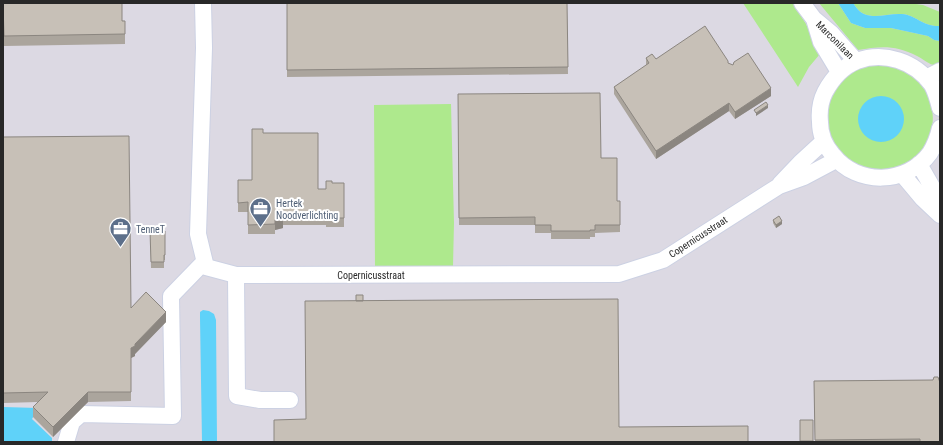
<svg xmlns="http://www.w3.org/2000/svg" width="943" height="445" font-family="'Roboto Condensed',sans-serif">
<rect width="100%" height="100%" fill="#ece3d7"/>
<!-- industrial -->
<path fill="#dcd9e3" d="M3,3h937v439h-937z"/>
<!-- green -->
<path fill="#aee98d" d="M743,3h50l13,21 14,30 -11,13 -11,20z
M819,3h19l13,20 14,5h26l37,8 6,4 6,1v25c-10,0 -15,-6 -23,-10 -21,-11 -36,-10 -59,-6z
M853,3h56l14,2 17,7v14c-17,1 -24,-11 -38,-12 -13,-1 -26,5 -38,0 -5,-2 -8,-7 -11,-11z
M877,64c5,0 12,0 18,2 30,9 43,38 36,67 -3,13 -15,27 -27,32 -69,28 -108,-67 -45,-97 5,-2 12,-3 18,-4z
M451,104l3,119 -1,43 -78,2 -1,-163z"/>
<!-- water -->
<path fill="#5fd2f9" d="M838,3h15c3,4 6,9 11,11 12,5 25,-1 38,0 14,1 21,13 38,12v15l-6,-1 -6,-4 -37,-8h-26l-14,-5z
M858 119a23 23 0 1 1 46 0a23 23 0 1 1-46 0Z
M203,310l6,1 5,3 2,6 1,122h-15l-2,-124v-6z
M3,407l35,1 -6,11 20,19v4h-49z"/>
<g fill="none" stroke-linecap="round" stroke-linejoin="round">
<defs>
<path id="minor" d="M203,3l1,45 -6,186 8,33 30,8 383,-1 44,-14 116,-74 25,-9 32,-17
M802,3l12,16 18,15 24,27
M814,19l7,23 18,30
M926,78l14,-7
M940,108c-2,-8 -4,-16 -8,-23 -17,-24 -48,-34 -75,-24 -15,6 -25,18 -32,31 -5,10 -6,20 -5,30 0,12 5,24 13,33 24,31 74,30 97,-2 5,-8 8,-16 10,-25
M919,164l16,28 5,14
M902,174l21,25 17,16
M780,184l20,-21 24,-22
M236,275l1,121 23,4h30
M66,442l6,-20 9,-8 92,2 -2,-120 33,-34"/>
</defs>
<!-- minor casing -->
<use href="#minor" stroke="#ccd1e3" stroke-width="18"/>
<!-- minor -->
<use href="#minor" stroke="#fff" stroke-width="16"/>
</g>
<!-- wall -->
<path fill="#aba59d" d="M3,3l122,18v23l-121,2z
M287,3h280l1,71 -281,3z
M646,58l10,1 72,4 43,33 -36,23 -6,-8 -73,48 -42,-65v-7l32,-21z
M458,94l143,64 16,43h3v31l-25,1v4h-5v2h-39v-6h-16v-8h-76z
M263,133l55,56h8l6,-6h12v44h-18v-2h-43v3l-8,2v4h-27v-22h-10v-32h14z
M3,137l128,171 35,14 -31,32v2l-4,2v43l-43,1 -35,35 -20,-20v-10l5,-5 -35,1z
M773,220l9,4 -6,4 -3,-5z
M150,231h15v29h-1v8h-13z
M939,380l1,62h-125l-1,-61z"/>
<!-- shaded-wall -->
<path fill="#8b8680" d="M771,88v8l-36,23v-7z
M729,103v8l-73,48v-8z
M768,105v3l-12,8v-3z
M283,218v10l-8,2v-10z
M782,221v3l-6,4v-3z
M166,312v10l-31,32v2l-4,2v-10z
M88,392v10l-35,35v-10z"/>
<!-- building -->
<path fill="#c7c0b7" stroke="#8b8680" d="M3,3h119v18h3v13l-121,2z
M287,3h280l1,64 -281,3z
M705,26l23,35v2l5,2 1,-3 14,-9 23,35 -36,24 -6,-9 -73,48 -42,-64 35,-24 -3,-5 6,-4 4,5z
M600,93l1,65h16v43h3v24h-25v5h-5v1h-39v-6h-16v-8l-76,1 -1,-124z
M766,102l2,3 -12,8 -2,-3z
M252,129h11v4h55v56h8v-8h6v2h12v35h-18v-3l-43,1v2l-8,2v4l-27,1v-23l-10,1v-23h14z
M129,136l2,172 15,-16 20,20 -31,32v2l-4,2v44h-43l-35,35 -20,-20 15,-15 -45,1v-256z
M779,216l3,5 -6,4 -3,-5z
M150,231h15v24h-1v7h-13z
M356,295h7v6h-7z
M618,299l1,128 129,-1v16h-474v-22l32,-1 -1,-118z
M934,377h4l1,3 1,2v60h-20v-3l-105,1 -1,-59 119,-1z
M800,420h13v21h-13z"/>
<!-- icons -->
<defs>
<symbol id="office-pin" viewBox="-11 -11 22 30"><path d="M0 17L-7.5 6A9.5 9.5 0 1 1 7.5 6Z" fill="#5c6f8a" stroke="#fff"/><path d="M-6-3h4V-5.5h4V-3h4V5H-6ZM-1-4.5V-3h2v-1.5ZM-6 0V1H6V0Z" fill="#fff"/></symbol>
</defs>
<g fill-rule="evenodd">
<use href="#office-pin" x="248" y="196" width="25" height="34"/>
<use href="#office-pin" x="108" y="216" width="25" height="34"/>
</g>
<g text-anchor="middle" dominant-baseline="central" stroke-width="4" stroke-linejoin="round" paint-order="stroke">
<!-- street labels -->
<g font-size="10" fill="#282828" stroke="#fff">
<text transform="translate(835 40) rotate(45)">Marconilaan</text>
<text transform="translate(698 237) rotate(-33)">Copernicusstraat</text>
<text x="371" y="275">Copernicusstraat</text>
</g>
<!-- service labels -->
<g font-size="10" fill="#4e5e75" stroke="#fff" text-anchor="start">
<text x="276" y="203">Hertek<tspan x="276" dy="12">Noodverlichting</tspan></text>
<text x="136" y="229">TenneT</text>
</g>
</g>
<!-- border -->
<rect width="943" height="445" fill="none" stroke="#282828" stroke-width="8"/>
</svg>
